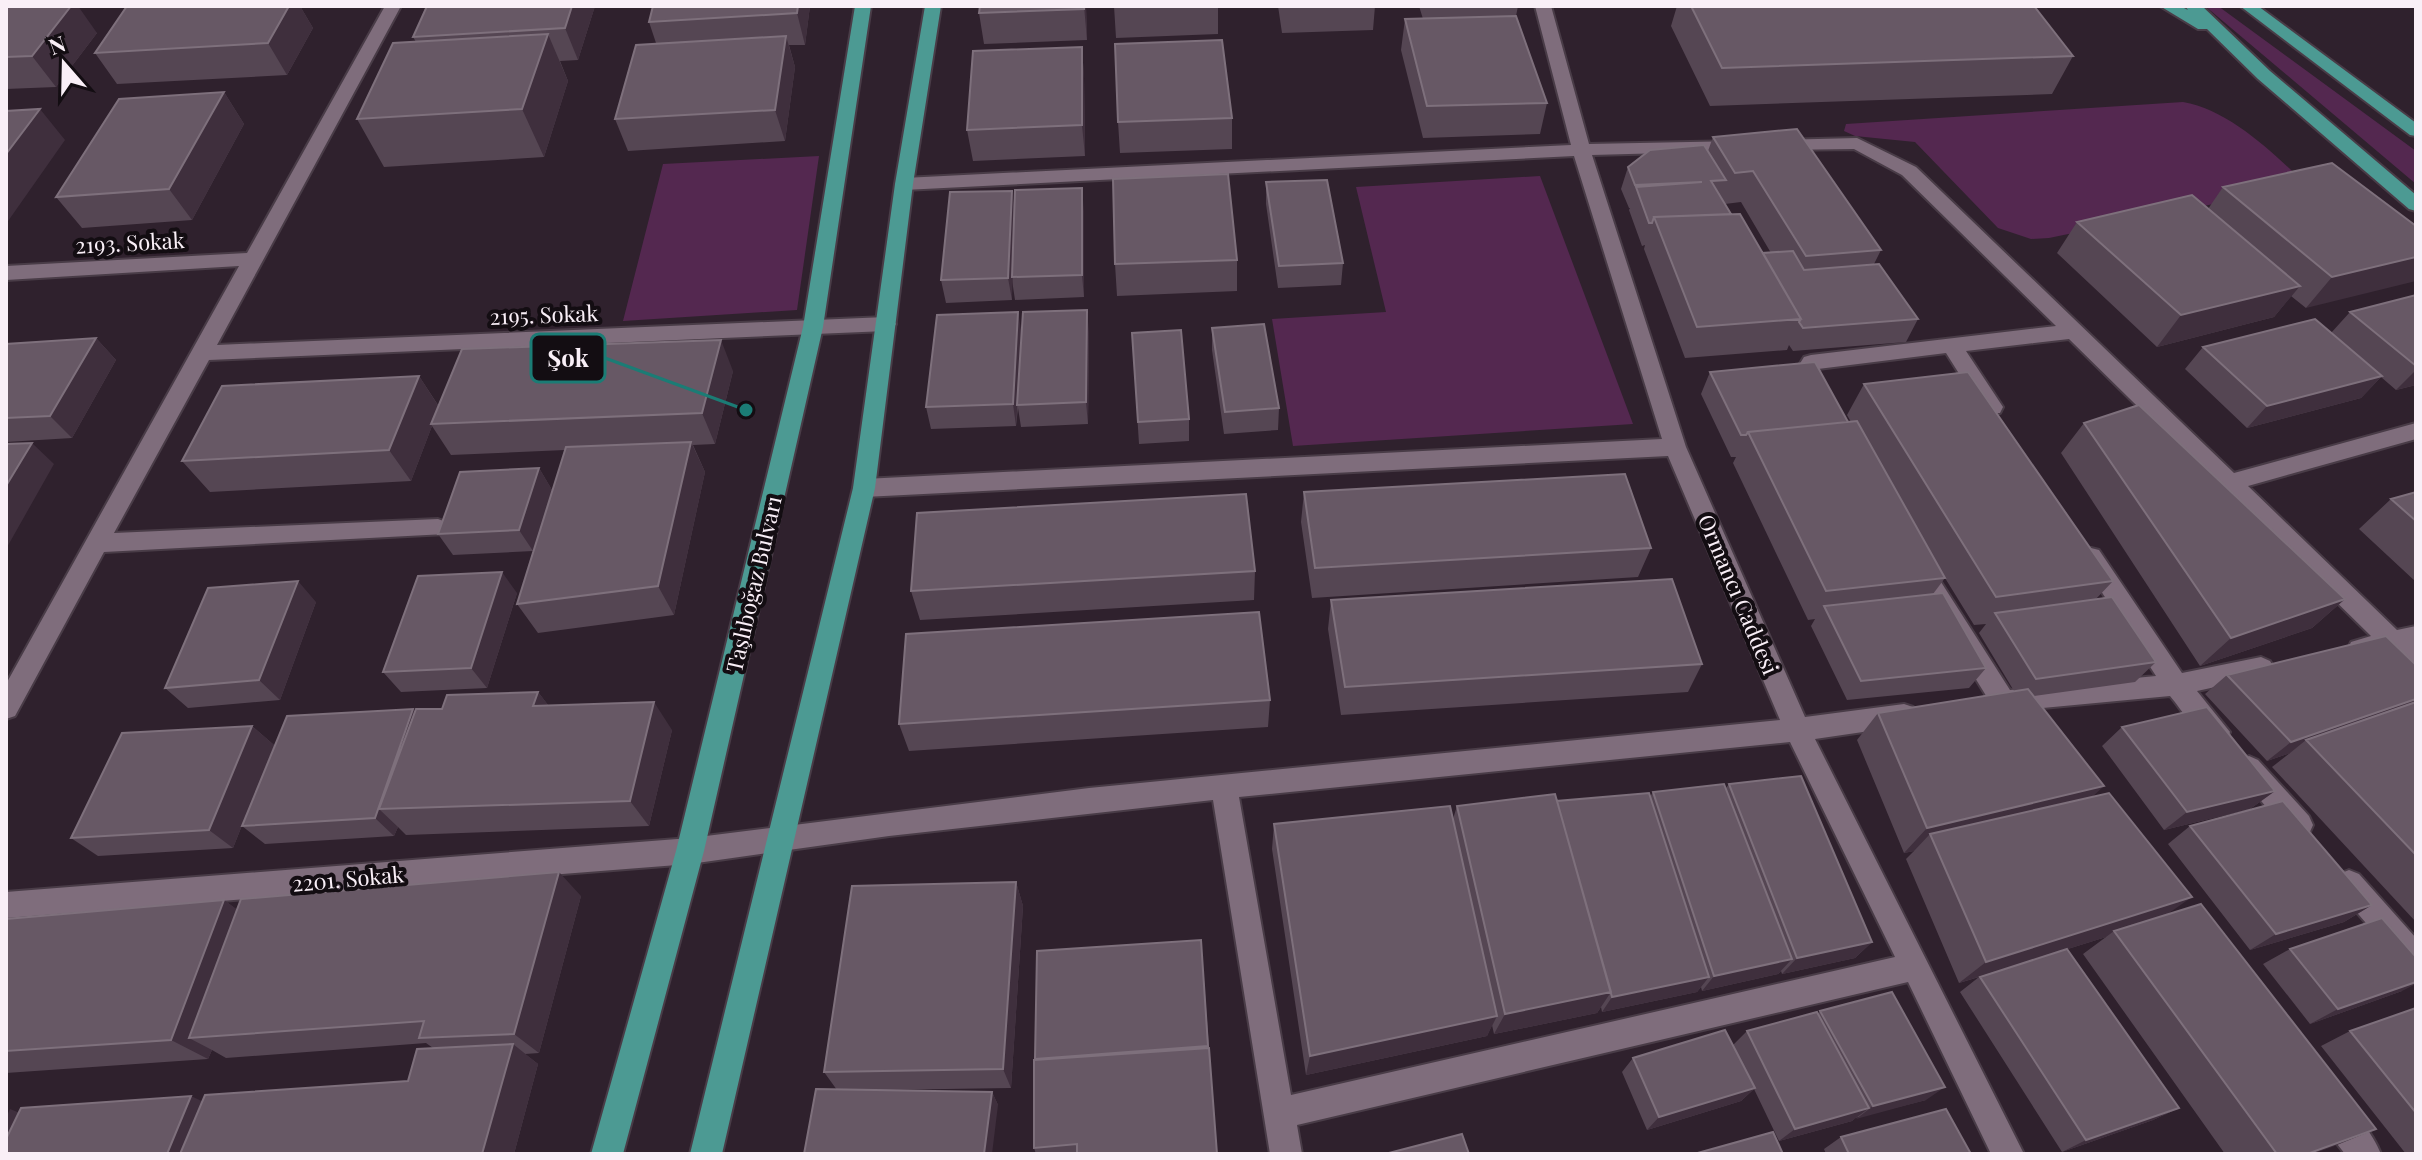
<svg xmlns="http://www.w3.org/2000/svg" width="2422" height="1160" font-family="'Playfair Display',serif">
<rect width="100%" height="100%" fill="#2f212d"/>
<!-- green -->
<path fill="#542850" d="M2205,6h13l198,145v33z
M2183,102c41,7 81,42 111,71l-4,15 -241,50 -18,1 -33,-11 -83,-86 -60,-6 -11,-5 2,-7z
M819,156l-22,154 -174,11 40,-157z
M1540,176l93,248 -340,22 -21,-127 114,-7 -30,-125z"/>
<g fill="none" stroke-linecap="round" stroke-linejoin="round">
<defs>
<path id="minor" d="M385,6h16l-184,339 669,-28 7,2 3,5 -3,5 -7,2 -677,29 -95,173 324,-14 8,3 4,6 -4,6 -342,18 -89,164 -9,3v-35l233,-418 -233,14v-14l241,-13z
M1535,6h16l38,138 151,-3 9,5 -9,5 -148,4 94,292 119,270 99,-13 9,3 4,8 -4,8 -9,3 -89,13 209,415h-33l-83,-172 -611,143 5,29h-32l-57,-354 -324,36 -199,28 -684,54v-26l684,-54 399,-50 691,-68 -112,-264 -804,41 -8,-3 -3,-6 3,-6 8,-3 798,-40 -88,-283 -670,34 -9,-6 9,-6 667,-33zM1790,742l105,215 -604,138 -52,-298z
M1857,138l59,29 318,306 182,-50v16l-168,47 149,144 19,-4v49l-9,-4 -19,-18 -28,6 -9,-3 -3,-7 3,-7 20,-6 -302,-297 -103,12 37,56 -3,6h-16l-38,-60 -128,16 -5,9 8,12 -3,5h-16l-11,-17 13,-21 7,-2 245,-29 -154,-151 -48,-26 -77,1 -9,-5 9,-5z
M2091,548l8,2 83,123 79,-16 9,4 4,7 -4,7 -73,16 33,41 -4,8c-23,8 -42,-28 -56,-44l-148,14 -3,10 -9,3 -9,-3 -96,-156 4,-7 8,-2 8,2 85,133 146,-14 -77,-119 4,-7z
M2249,756l9,4 51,56 4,9 -4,9 -10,3 -10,-3 -49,-58 -4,-8 4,-8z
M2349,870l10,4 57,64v35l-10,-4 -67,-77 -4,-9 4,-9z
M2334,1099c20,9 39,35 47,55h-36l-22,-28 -5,-11 5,-11z"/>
<path id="major" d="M855,6h16l-48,321 -119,524 -81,303h-32l85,-303 127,-524z
M925,6h16l-28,178 -38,304 -153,666h-32l163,-666 42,-304z
M2160,6h20l8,4 -3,-4h17l68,65 146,124v16l-7,-2 -151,-130 -51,-50h-9z
M2240,6h18l158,117v13l-6,-1z"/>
</defs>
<!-- minor casing -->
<use href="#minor" stroke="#493c47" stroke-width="4"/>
<!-- major casing -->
<use href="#major" stroke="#493c47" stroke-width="4"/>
<!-- minor -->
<use href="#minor" fill="#7f6d7c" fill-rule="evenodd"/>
<!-- major -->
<use href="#major" fill="#4c9a93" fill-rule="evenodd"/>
</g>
<!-- wall -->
<path fill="#554653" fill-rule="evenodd" d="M6,6l91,27 -41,54 -50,2z
M127,6h173l13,22 -26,47 -170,9 -22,-31z
M427,6h168l-17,54 -18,1 8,20 -24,76 -160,10 -27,-48 59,-77 -3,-5z
M810,6l-5,39h-16l6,22 -10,74 -157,10 -13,-32 41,-76 -7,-21z
M1086,6l1,34 -103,4 -5,-31z
M1114,6h104v28l-102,4z
M1278,6h97l-2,24 -91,3z
M1419,6h99l-2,10 31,87 -7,31 -117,4 -22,-88 4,-31h18z
M1677,6h357l39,50 -21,38 -342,12 -39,-80z
M1082,47l2,31 1,78 -112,5 -6,-31z
M224,92l20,32 -52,96 -110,8 -26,-31z
M1232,118v31l-112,4 -2,-31z
M1713,137l168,113 -7,14 44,55 -12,23 -113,9 -4,-6 -2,5 -102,8 -41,-109 1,-4 -3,1 -13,-36 1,-2h-1l-8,-19 7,-22 80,-16zM1741,202l30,51h-8l-32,-39 -6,-10z
M1266,182l77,81 -2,22 -63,3 -12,-84z
M2223,187l193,39 -110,82 -15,-12 -17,21 -117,30 -100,-94 20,-31 131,-13z
M1014,208l70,3v86l-69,3 -3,-20v20l-66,3 -5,-23z
M1237,260v31l-120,5 -2,-32z
M2416,295v90l-20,5 -15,-13 -20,21 -114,30 -62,-59 18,-22 128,-14 19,-21z
M1212,328l67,80 -1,22 -54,4 -12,-84z
M1021,332h68l-1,92 -67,3 -3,-19 -2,18 -85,3 -5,-22z
M1132,333l57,86v22l-50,3z
M96,338l20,22 -44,78 -66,4v-98z
M733,371l-18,73 -22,1 12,27 -31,143 -136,18 -21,-29 48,-154 -114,5 -19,-29 -21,55 -201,11 -28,-31 237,-85 19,29z
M1710,372l138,50h3l-4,-7 17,-31 249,197 -17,18 60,63 -21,20 -101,14 59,100 73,119 210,214 -64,25h-87l-142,-200 23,-17 -67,21 140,150 -26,12 -91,32 -102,-160 19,-15 -20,6 -53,-124 8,-8 -10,2 -47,-113 21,-27 136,-22 -35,-58 7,-9 -12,1 -29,-47 -12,16 53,74 -17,20 -122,12 -36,-74 4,-7 -7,1 -75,-157 3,-6h-5l-30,-63z
M2084,423l261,176 -33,29 -112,38 -139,-213z
M539,468l13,22 -19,61 -80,4 -15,-21z
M1304,492l347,56 -13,29 -326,21 -11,-76z
M2416,492v90l-57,-53 32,-30z
M1255,571l-1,29 -334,20 -9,-29z
M517,593l-30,95 -86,4 -18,-20z
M1331,600l371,64 -14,28 -347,23 -13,-86z
M316,602l-36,98 -92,8 -23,-20z
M2416,665v257l-144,-155 18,-14 -23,8 -62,-67 22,-19z
M538,692l10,13 124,25 -23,96 -243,9 -8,-8 -4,9 -129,8 -23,-18 173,-114 27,-3z
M1270,700l-2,27 -359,24 -10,-27z
M252,726l22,19 -41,103 -135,8 -27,-18z
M2122,727l153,64 -25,18 -86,21 -62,-84z
M1729,784l143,158 -17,16 -73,16 -1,-3 -3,3 -76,17 -1,-4 -4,5 -95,20 -1,-5 -4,6 -103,21 -2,-9 -5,11 -181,39 -34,-226 2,-25 179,-5 4,-13 193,-9 3,-5 73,-4z
M2190,826l182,79 -28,17 -94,28 -82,-106z
M1016,882l7,24 -12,182 -130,2 111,2 6,13 -161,-15 -13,-18z
M581,896l-42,157 -14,1 13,10 -24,90h-508l13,-42 183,-11 206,-20 25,-33 -7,-5 -200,15 -14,-8 -4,9 -202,14v-154l218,-19 13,10z
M1201,940l16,214h-181l-2,-6 1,-89z
M2290,949l112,42 -92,33 -47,-60z
M2416,1008v146h-10l-85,-108 29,-15z
M1820,1011l106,89 -71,18 -3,3 -73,20 -25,-52 -13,12 -94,29 -25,-58 11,-14 100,-13 14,-14 71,-17z
M1841,1137l130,17h-145l-2,-5z"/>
<!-- shaded-wall -->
<path fill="#3f2f3d" d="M71,6h7l19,27 -41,54 -24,-31z
M289,6h11l13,22 -26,47 -19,-32z
M572,6h23l-17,54 -13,-32z
M798,6h12l-5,39 -8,-32z
M1084,6h2l1,34z
M548,34l20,47 -24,76 -22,-48z
M786,36l9,31 -10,74 -10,-31z
M1082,47l2,31 1,78 -3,-31z
M224,92l20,32 -52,96 -23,-31z
M40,109l25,31 -59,84v-70z
M1082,188l2,23v86l-2,-22z
M1012,191l3,22 -3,87 -4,-22z
M2416,257v24l-110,27 26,-31z
M2300,286l-26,31 -117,30 24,-32z
M1087,310l2,22 -1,92 -2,-22z
M1018,312l4,23 -6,91 -3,-22z
M96,338l20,22 -44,78 -22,-22z
M721,340l12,31 -18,73 -13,-31z
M2416,370v15l-20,5z
M419,376l20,31 -8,17 1,2 -21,55 -22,-31z
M2382,376l-21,22 -114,30 20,-22z
M691,442l14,30 -31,143 -16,-29z
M32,443l22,21 -48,85v-63z
M539,468l13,22 -19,61 -14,-21z
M502,572l15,21 -30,95 -16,-20z
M298,581l18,21 -36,98 -21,-20z
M2345,599l-33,29 -112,38 31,-28z
M538,692l21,27 -26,-13z
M2416,699v10l-110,31 -16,13 -23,8 24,-19z
M654,702l18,28 -23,96 -19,-25z
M413,709l17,20 -51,80 19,18 -4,9 -19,-18z
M252,726l22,19 -41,103 -24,-18z
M2104,786l-28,26 -146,22 -16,17 -10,2 23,-25z
M2275,791l-25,18 -86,21 23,-18z
M559,872l22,24 -42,157 -25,-19z
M1016,882l7,24 -12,182 -8,-19z
M2192,897l-33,23 -45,11 -8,6 -147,46 27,-21z
M224,900l33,24 -68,114 23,12 -4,9 -37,-19z
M2372,905l-28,17 -94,28 26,-16z
M1872,942l-17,16 -73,16 15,-16z
M1792,959l-14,15 -76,17 12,-15z
M1709,977l-12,15 -95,20 10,-15z
M2416,982v2l-14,7 -92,33 28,-15z
M1611,992l-14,21 -103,21 11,-20z
M1497,1016l-10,20 -181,39 4,-19z
M513,1044l25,20 -24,90h-32z
M1945,1087l-19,13 -70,19 17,-13z
M1755,1088l-14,13 -94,29 12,-13z
M992,1092l6,13 -6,49h-8z
M191,1096l38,18 -16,40h-46z
M1869,1108l-17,13 -73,20 16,-12z
M2179,1108l-26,12 -91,32 24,-12z
M10,1109l45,18 -49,27v-36z
M2376,1129l-44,18 -20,7h-5z"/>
<!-- building -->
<path fill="#675865" stroke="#7e707c" stroke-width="2" d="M6,6h65l-39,50 -26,1z
M127,6h162l-21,37 -173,10z
M427,6h145l-7,22 -152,9z
M653,6h145l-1,7 -148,9z
M980,6h104v3l-105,4z
M1691,6h343l39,50 -351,12z
M1516,16l31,87 -120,3 -22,-87z
M548,34l-26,75 -165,10 36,-76z
M786,36l-11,74 -160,9 21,-74z
M1222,40l10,78 -114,4 -3,-78z
M1082,47v78l-115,5 6,-79z
M224,92l-55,97 -113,8 63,-98z
M40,109l-34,45v-43z
M1797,129l84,121 -75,6 -53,-85 -18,2 -22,-36z
M1704,145l22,35 -15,1 20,33 -77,3 -2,6h-3l-13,-36 66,-5 -67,3 -7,-18 22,-17z
M2332,163l84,63v31l-84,20 -109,-90z
M1228,174l9,86 -122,4 -2,-85z
M1327,180l16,83 -64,3 -13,-84z
M1082,188v87l-70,2 3,-87z
M1012,191l-4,87 -67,2 9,-88z
M2192,195l108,91 -119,29 -104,-93z
M1740,214l61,105 -104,8 -43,-110z
M1793,251l11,19 75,-6 39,55 -115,9 -4,-6 2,-3 -38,-66z
M2416,295v71l-66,-54z
M1087,310l-1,92 -69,3 6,-93z
M1018,312l-5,92 -87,3 11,-92z
M2315,319l67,57 -115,30 -64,-59z
M1264,324l15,84 -54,4 -13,-84z
M1181,330l8,89 -51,3 -6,-89z
M96,338l-46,78 -44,2v-74z
M721,340l-19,73 -271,11 31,-75z
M1815,362l33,60 -100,10 -2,3h-5l-31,-63z
M1968,372l145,209 -117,16 -132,-213z
M419,376l-30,74 -207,11 40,-75z
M2139,405l206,194 -114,39 -147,-215z
M1857,421l88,157 -119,13 -78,-159z
M691,442l-33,144 -141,18 49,-157z
M32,443l-26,43v-42z
M539,468l-20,62 -81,4 22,-62z
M1625,474l26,74 -336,20 -11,-76z
M2416,492v29l-25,-22z
M1246,494l9,77 -344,20 6,-78z
M502,572l-31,96 -88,4 35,-96z
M1672,579l30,85 -357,23 -14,-87z
M298,581l-39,99 -94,8 43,-100z
M1943,593l43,75 -125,13 -37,-75z
M2112,597l44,65 -120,17 -41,-66z
M1259,612l11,88 -371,24 7,-90z
M2386,636l30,29v34l-125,43 -64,-67z
M2028,689l76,97 -177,42 -49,-115z
M538,692l-5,14 121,-4 -24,99 -251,8 37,-100h26l5,-14z
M2416,702v153l-110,-115z
M2207,707l68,84 -88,21 -65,-85z
M413,709l-38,109 -133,8 45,-110z
M252,726l-43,104 -138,8 51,-105z
M1801,776l71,166 -75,16 -68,-174z
M1724,784l68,175 -78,17 -61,-184z
M1649,793l60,184 -97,20 -55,-196z
M2109,793l83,104 -206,65 -56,-128z
M1555,794l56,198 -106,22 -48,-208z
M2283,801l89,104 -96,29 -86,-108z
M1450,806l47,210 -187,40 -36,-232z
M559,872l-45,162 -95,4 5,-17 -235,17 52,-139z
M1016,882l-13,187 -179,3 28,-186z
M224,900l-53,140 -165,11v-132z
M2201,904l175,225 -69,25h-30l-163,-223z
M2382,918l34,39v25l-78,27 -48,-60z
M1201,940l7,106 -173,13 2,-108z
M2067,949l112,159 -93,32 -106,-163z
M1892,992l53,95 -72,19 -53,-95z
M2416,1008v105l-66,-82z
M1817,1012l52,96 -74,21 -48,-98z
M1725,1030l30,58 -96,29 -26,-59z
M513,1044l-31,110h-302l25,-59 203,-14 9,-32z
M1209,1048l8,106h-140v-10l-43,4v-88z
M816,1089l176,3 -8,62h-180z
M191,1096l-24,58h-161v-15l15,-31z
M1946,1109l25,45h-122l-8,-17z
M1773,1132l10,22h-89z
M1462,1134l7,20h-84z"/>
<g text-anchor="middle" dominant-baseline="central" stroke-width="8" stroke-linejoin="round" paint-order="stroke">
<!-- street labels -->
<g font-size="22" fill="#f9eff7" stroke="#130d12">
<text transform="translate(130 242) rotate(-3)">2193. Sokak</text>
<text transform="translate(544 314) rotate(-2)">2195. Sokak</text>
<text transform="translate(753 584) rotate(-77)">Taşlıboğaz Bulvarı</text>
<text transform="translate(1739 594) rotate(67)">Ormancı Caddesi</text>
<text transform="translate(348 878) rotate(-5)">2201. Sokak</text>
</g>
</g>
<!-- callouts -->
<path fill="none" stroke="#1b7c75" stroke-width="3" d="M746 410L605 358"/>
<circle fill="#1b7c75" stroke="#130d12" stroke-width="3" cx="746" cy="410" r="8"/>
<rect fill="#130d12" stroke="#1b7c75" stroke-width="3" x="531" y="334" width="74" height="48" rx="8"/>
<g font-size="24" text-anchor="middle" font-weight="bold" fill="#f9eff7">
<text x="568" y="367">Şok</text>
</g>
<!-- border -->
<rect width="2422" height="1160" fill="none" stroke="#f9eff7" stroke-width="16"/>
<!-- north arrow -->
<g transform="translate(64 64) rotate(340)" stroke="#130d12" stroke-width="6" paint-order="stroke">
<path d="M0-6L14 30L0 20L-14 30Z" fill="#f9eff7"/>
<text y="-12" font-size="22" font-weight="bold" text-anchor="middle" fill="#f9eff7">N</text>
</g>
</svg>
